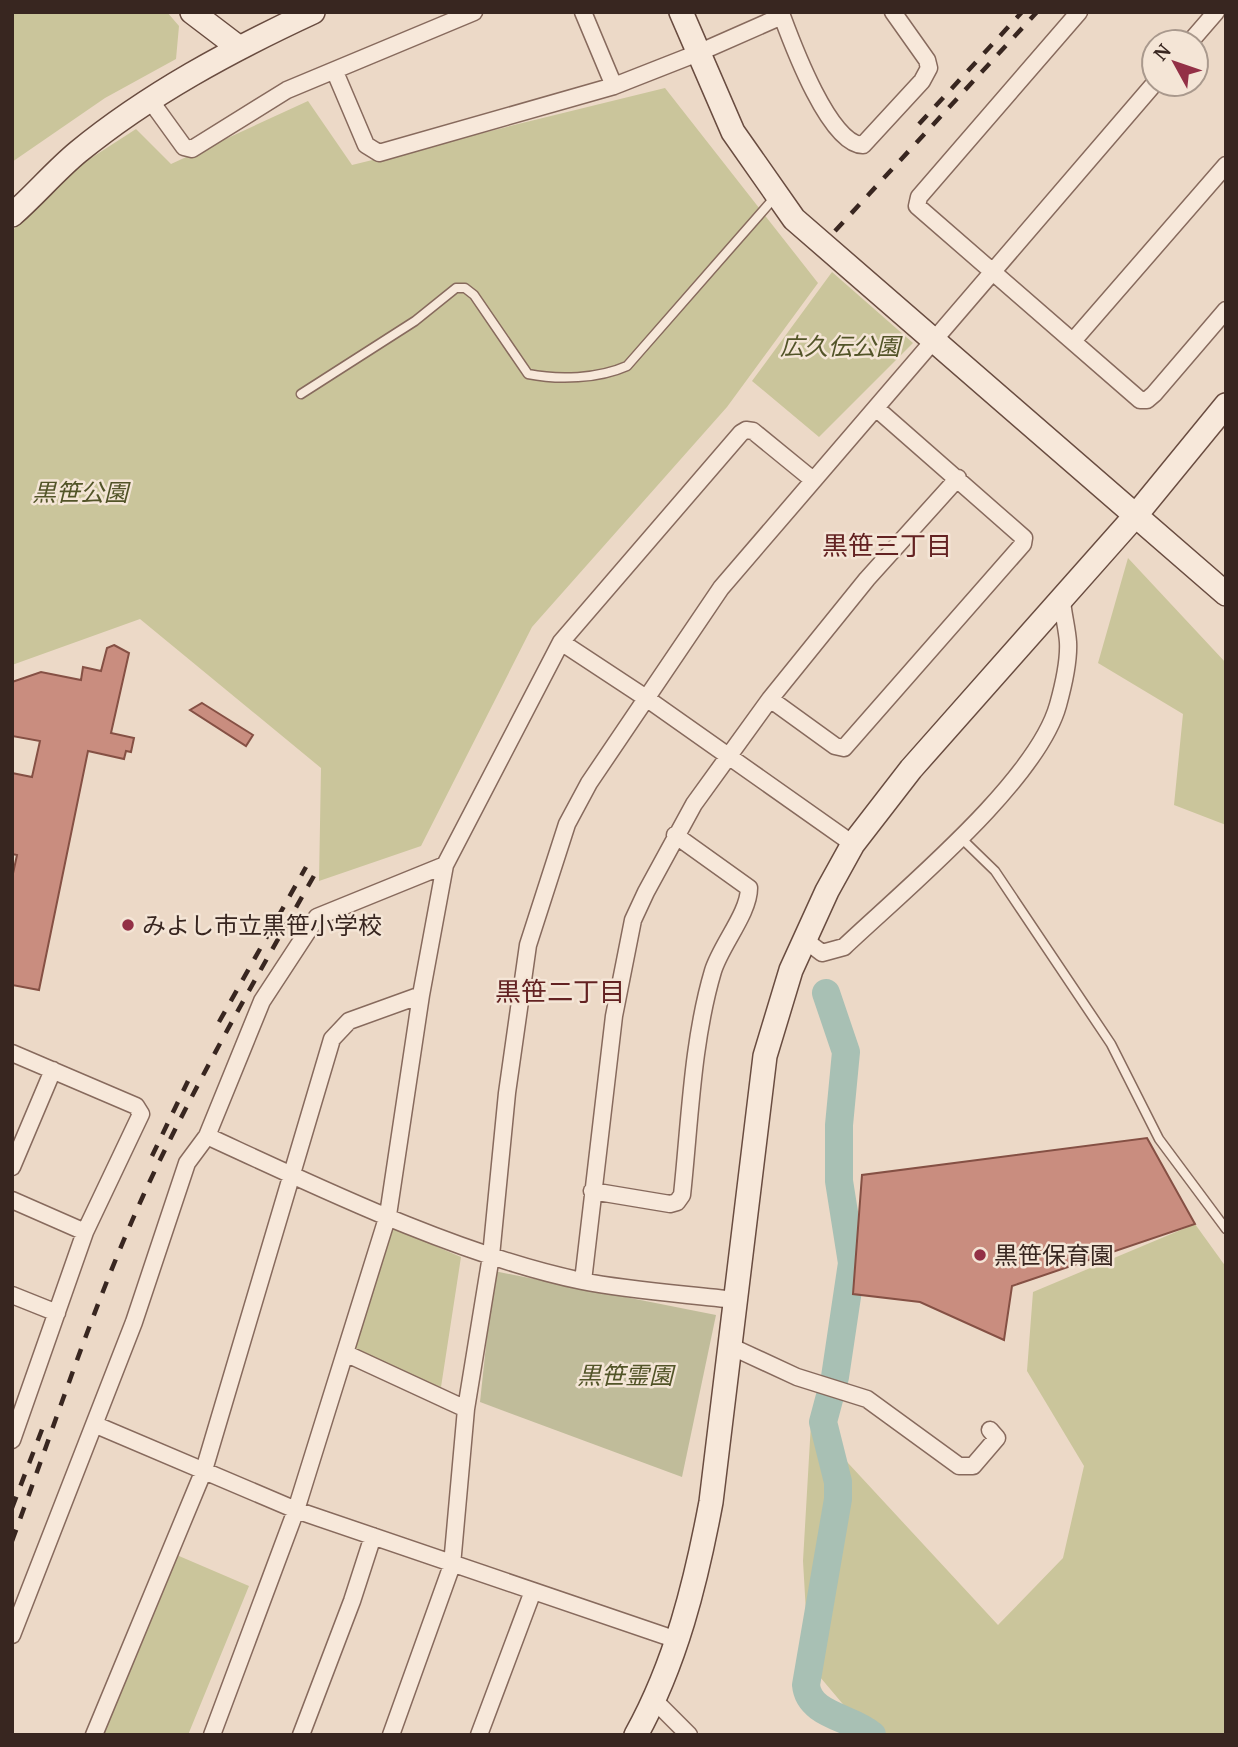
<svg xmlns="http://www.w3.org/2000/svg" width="1238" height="1747" font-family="'PT Serif','Noto Sans JP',serif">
<rect width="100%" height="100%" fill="#ecd9c7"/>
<!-- green -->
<path fill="#cac59b" d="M12,12h155l12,14 -3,33 -71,39 -93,64z
M665,88l153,195 -91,124 -195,220 -111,219 -102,35 2,-113 -181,-149 -128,46v-434l59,-60 65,-42 35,35 137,-63 44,64z
M832,272l81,71 -94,94 -67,-56z
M1128,558l98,105v162l-52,-20 9,-91 -85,-51z
M379,1222l82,35 -20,130 -94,-33z
M1195,1224l31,43v468h-357l-60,-71 -6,-103 8,-138 187,202 65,-67 21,-92 -57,-95 6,-79z
M172,1553l77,33 -61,149h-93z"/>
<!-- cemetery -->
<path fill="#c0bc9a" d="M494,1271l222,44 -34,162 -202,-75z"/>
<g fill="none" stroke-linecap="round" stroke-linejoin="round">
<!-- river -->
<path stroke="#a8c0b4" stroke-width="28" d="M826,993l20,59 -7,73v56l13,82 -17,114 -12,45 15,60v17l-32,186c3,31 46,32 66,50"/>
</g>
<!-- building -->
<path fill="#c98d7f" stroke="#855044" stroke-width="2" d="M114,645l15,8 -18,80 23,5 -3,14 -5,-1 -2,8 -36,-8 -49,239 -27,-5v-107l5,-23 -5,-1v-81l20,4 8,-36 -28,-5v-54l29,-10 40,8 2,-13 18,4 6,-23z
M202,703l51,32 -7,11 -56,-36z
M1147,1138l48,86 -183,62 -8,54 -84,-38 -67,-8 9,-119z"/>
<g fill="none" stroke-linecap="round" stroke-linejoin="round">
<defs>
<path id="lane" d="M301,394l114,-73 41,-33h9l9,7 54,79c30,6 70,5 99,-8l148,-169
M960,837l35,34 116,173 48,95 67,90"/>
<path id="street" d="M583,12l31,74
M1079,12l-160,185 -2,9 223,194h7l7,-6 72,-84
M1190,42l26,-30
M335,72l31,73 13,8 235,-67 84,-33 84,-37c10,27 48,130 81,129l59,-64 7,-13 -2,-8 -34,-48
M150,100l34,47 8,2 95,-59 187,-78
M1073,341l153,-176
M561,642l85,56 207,146
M770,699l65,47 9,2 179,-204 1,-6 -147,-129
M805,940l17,13 22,-6c59,-56 193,-166 214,-242 5,-18 11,-45 10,-63 -1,-14 -5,-28 -6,-42
M12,1053l124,53 5,8 -56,118 -73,208
M207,1136c115,53 251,119 375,145 50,10 103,13 153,19
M12,1167l41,-97
M592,1191l78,13 7,-2 5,-7c8,-74 10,-153 31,-224 8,-26 36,-58 36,-83l-74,-53
M12,1200l73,32
M583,1281l31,-265 19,-96 13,-28 48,-88 76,-105 97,-120 91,-101
M12,1295l45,18
M730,1346l67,31 70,22 92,67h14l24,-28 -7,-8
M347,1354l119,55
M96,1425l200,85 381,130
M12,1635l122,-313 53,-159 20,-27 55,-135 55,-84 128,-52
M654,1700l35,35
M94,1735l110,-265 128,-431 17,-18 72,-26
M212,1735l84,-225 92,-295 33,-220 24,-130 116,-223 180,-209 5,-3 7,1 60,49
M301,1735l51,-134 21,-65
M391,1735l61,-170 14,-156 25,-153 16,-163 21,-148 39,-121 22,-41 132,-195 433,-504
M479,1735l54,-144"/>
<path id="secondary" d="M192,12l46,35
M681,12l52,120 61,87 432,375
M12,215c23,-20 43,-44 66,-63 71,-58 153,-102 235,-140
M636,1735c40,-72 60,-153 75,-233l54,-446 26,-86 36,-79 26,-47 58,-75 225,-254 90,-110"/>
</defs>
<!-- lane casing -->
<use href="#lane" stroke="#876a5d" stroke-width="11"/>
<!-- street casing -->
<use href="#street" stroke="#876a5d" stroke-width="19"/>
<!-- secondary casing -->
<use href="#secondary" stroke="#694c40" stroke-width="26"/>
<!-- lane -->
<use href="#lane" stroke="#f7e8da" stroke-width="8"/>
<!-- street -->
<use href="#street" stroke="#f7e8da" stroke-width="16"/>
<!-- secondary -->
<use href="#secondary" stroke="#f7e8da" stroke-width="23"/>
<!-- rail -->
<path stroke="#382620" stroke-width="4.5" stroke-dasharray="12 12" stroke-linecap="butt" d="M919,124l103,-112
M835,231l202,-219
M219,1022l87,-155
M152,1156l36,-75
M12,1508l34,-89
M12,1541c44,-119 83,-242 137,-358 50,-106 108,-207 166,-309"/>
</g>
<!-- markers -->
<g fill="#933046" stroke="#f4e5d6" stroke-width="2.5">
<circle cx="128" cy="925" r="7"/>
<circle cx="980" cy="1255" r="7"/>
</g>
<g text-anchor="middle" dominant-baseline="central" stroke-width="5" stroke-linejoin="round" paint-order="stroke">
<!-- park labels -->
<g font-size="24" font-style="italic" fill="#525428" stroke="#f4e5d6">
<text x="840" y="346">広久伝公園</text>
<text x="80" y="492">黒笹公園</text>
<text x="625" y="1375">黒笹霊園</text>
</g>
<!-- poi labels -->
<g font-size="24" fill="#382620" stroke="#f4e5d6" text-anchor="start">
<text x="142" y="925">みよし市立黒笹小学校</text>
<text x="994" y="1255">黒笹保育園</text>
</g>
<!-- neighbourhood labels -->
<g font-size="26" fill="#632222" stroke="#f4e5d6">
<text x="887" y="545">黒笹三丁目</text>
<text x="560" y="991">黒笹二丁目</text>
</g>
</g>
<!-- border -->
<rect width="1238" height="1747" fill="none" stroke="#382620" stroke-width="28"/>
<!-- north arrow -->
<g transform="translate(1175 63) rotate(310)"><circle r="33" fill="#f4e5d6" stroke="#a9998d" stroke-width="2"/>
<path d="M0-5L12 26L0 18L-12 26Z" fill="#933046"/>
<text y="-10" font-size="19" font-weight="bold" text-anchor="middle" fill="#382620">N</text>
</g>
</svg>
